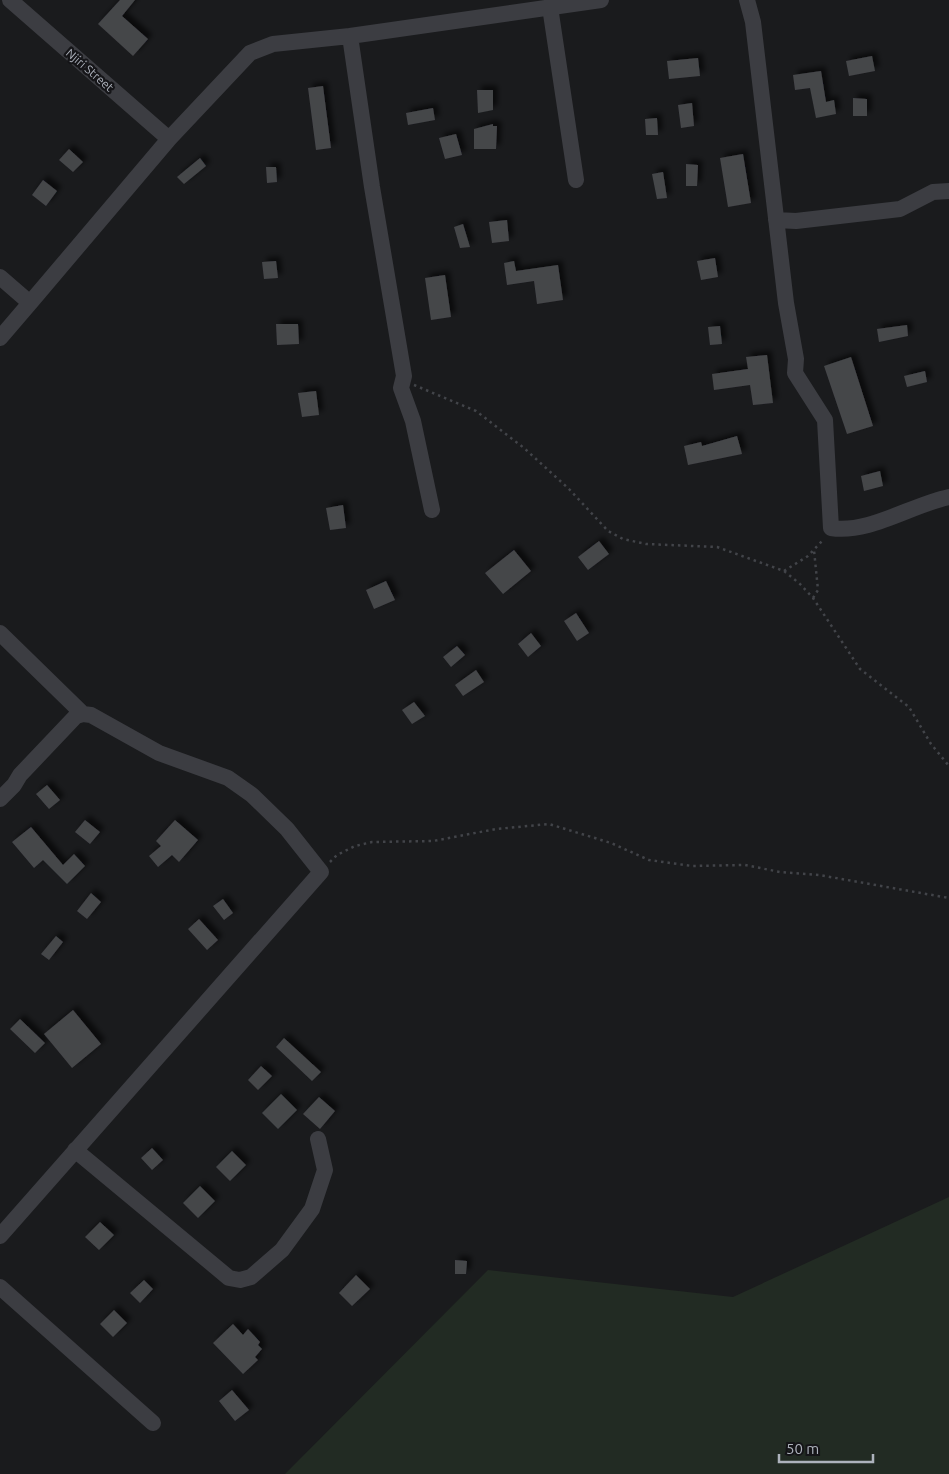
<svg xmlns="http://www.w3.org/2000/svg" width="949" height="1474" font-family="Ubuntu,sans-serif">
<defs>
<filter id="shadow"><feDropShadow dx="4.5" dy="-4.5" stdDeviation="2.5" flood-color="#0009"/></filter>
</defs>
<rect width="100%" height="100%" fill="#1a1b1d"/>
<!-- green -->
<path fill="#222b23" d="M949,1197v277h-664l203,-204 245,27z"/>
<!-- building -->
<path fill="#45464a" filter="url(#shadow)" d="M120,0h15l-13,16 26,23 -15,17 -35,-32z
M872,56l3,15 -26,5 -3,-15z
M698,58l2,18 -31,3 -2,-18z
M821,71l5,31 8,-2 2,14 -20,4 -6,-30 -15,2 -2,-15z
M323,86l8,62 -15,2 -8,-62z
M477,90h16v20l-15,3z
M853,98l14,1v17h-14z
M692,103l2,23 -13,2 -3,-23z
M433,108l2,12 -27,5 -2,-12z
M657,118l1,17h-12l-1,-16z
M493,124v2h4l-1,23h-22v-20z
M456,134l6,21 -17,4 -6,-21z
M69,149l14,13 -10,10 -14,-12z
M743,154l8,49 -23,4 -8,-49z
M200,158l6,8 -22,18 -7,-7z
M686,164l12,1 -1,21h-11z
M266,167h10l1,15 -10,1z
M663,172l4,26 -10,1 -5,-25z
M43,180l14,11 -11,15 -14,-11z
M507,220l2,21 -17,2 -3,-21z
M463,224l7,23 -10,1 -6,-21z
M715,258l3,19 -17,3 -4,-19z
M276,261l2,17 -14,1 -2,-17z
M514,261l2,10 42,-6 5,35 -26,4 -3,-23 -27,4 -3,-22z
M445,275l6,42 -20,3 -6,-42z
M276,324h22l1,20 -22,1z
M907,325l1,11 -29,6 -2,-13z
M720,326l2,18 -12,1 -2,-18z
M767,355l6,48 -20,2 -3,-20 -36,5 -2,-16 36,-5 -2,-12z
M851,357l22,69 -26,8 -23,-68z
M925,371l2,11 -20,5 -3,-11z
M316,391l3,24 -17,2 -4,-24z
M737,436l5,18 -54,11 -4,-19 17,-4 1,4z
M880,471l3,15 -19,5 -3,-15z
M343,505l3,23 -16,2 -4,-22z
M599,541l10,13 -21,16 -10,-13z
M514,550l17,21 -28,23 -18,-21z
M386,581l9,19 -21,9 -8,-19z
M576,613l13,20 -12,8 -13,-20z
M531,633l10,13 -13,11 -10,-13z
M457,646l8,9 -14,12 -8,-10z
M476,670l8,12 -21,14 -8,-11z
M414,702l11,14 -13,8 -10,-14z
M47,785l13,15 -11,9 -13,-15z
M85,820l15,12 -10,12 -15,-12z
M175,820l23,20 -19,22 -7,-7 -14,12 -9,-11 12,-10 -5,-5z
M31,827l32,38 11,-11 11,12 -18,18 -24,-24 -9,8 -22,-26z
M91,893l10,9 -14,17 -10,-8z
M223,899l10,14 -9,7 -11,-14z
M199,919l19,21 -11,10 -19,-21z
M56,936l7,6 -14,18 -8,-6z
M73,1010l28,34 -29,24 -28,-34z
M20,1019l25,24 -10,10 -25,-24z
M284,1038l37,34 -9,9 -36,-34z
M261,1066l11,10 -14,14 -10,-10z
M281,1094l16,16 -19,19 -16,-16z
M319,1097l16,14 -15,18 -17,-15z
M152,1148l11,12 -11,10 -11,-12z
M232,1151l14,14 -16,16 -14,-14z
M200,1186l15,15 -17,17 -15,-15z
M100,1222l14,13 -15,15 -14,-13z
M455,1260l12,1 -1,13h-11z
M356,1275l14,14 -18,17 -13,-13z
M144,1280l9,9 -13,14 -10,-10z
M114,1310l13,13 -14,14 -13,-13z
M233,1324l10,11 5,-6 12,13 -2,3 4,4 -7,8 3,3 -15,14 -30,-31z
M232,1390l17,20 -14,11 -16,-20z"/>
<g fill="none" stroke-linecap="round" stroke-linejoin="round">
<!-- path -->
<path stroke="#424449" stroke-width="2.5" stroke-dasharray="2.5 4" stroke-linecap="butt" d="M414,385l62,26 48,37 45,41 39,42 15,8 23,5 71,3 67,24 16,13 13,14 47,71 49,38 22,37 18,22
M784,571l24,-15 15,-16
M813,598l5,-8 -4,-40
M330,862l7,-7 18,-9 17,-4 61,-1 63,-12 53,-5 62,19 38,17 43,6 53,-1 35,7 39,3 130,23"/>
<!-- minor -->
<path stroke="#3c3d42" stroke-width="16" d="M10,0l159,139
M747,0l6,22 33,281 10,56 -1,14 30,47 6,108c38,6 80,-23 118,-31
M550,7l26,173
M350,36l22,151 32,189 -3,12 12,33 19,89
M776,220l20,1 104,-12 33,-17 16,-1
M0,277l30,26 139,-164 81,-86 23,-9 77,-8 251,-36
M0,338l30,-35
M0,633l83,81
M0,799l14,-14 6,-10 56,-59 7,-2 8,1 68,38 69,25 24,17 35,34 34,43 -321,364
M75,1150l154,128 11,2 11,-3 31,-27 30,-41 13,-39 -7,-31
M0,1287l153,136"/>
</g>
<g text-anchor="middle" dominant-baseline="central" stroke-width="4.5" stroke-linejoin="round" paint-order="stroke">
<!-- street labels -->
<g font-size="12" fill="#adb2bc" stroke="#151518">
<text transform="translate(90 70) rotate(41)">Njiri Street</text>
</g>
</g>
<!-- scale -->
<path d="M779 1454v8h94v-8" fill="none" stroke="#adb2bc" stroke-width="2.5"/>
<text x="786" y="1454" font-size="15" fill="#adb2bc" stroke="#151518" stroke-width="4" paint-order="stroke">50 m</text>
</svg>
